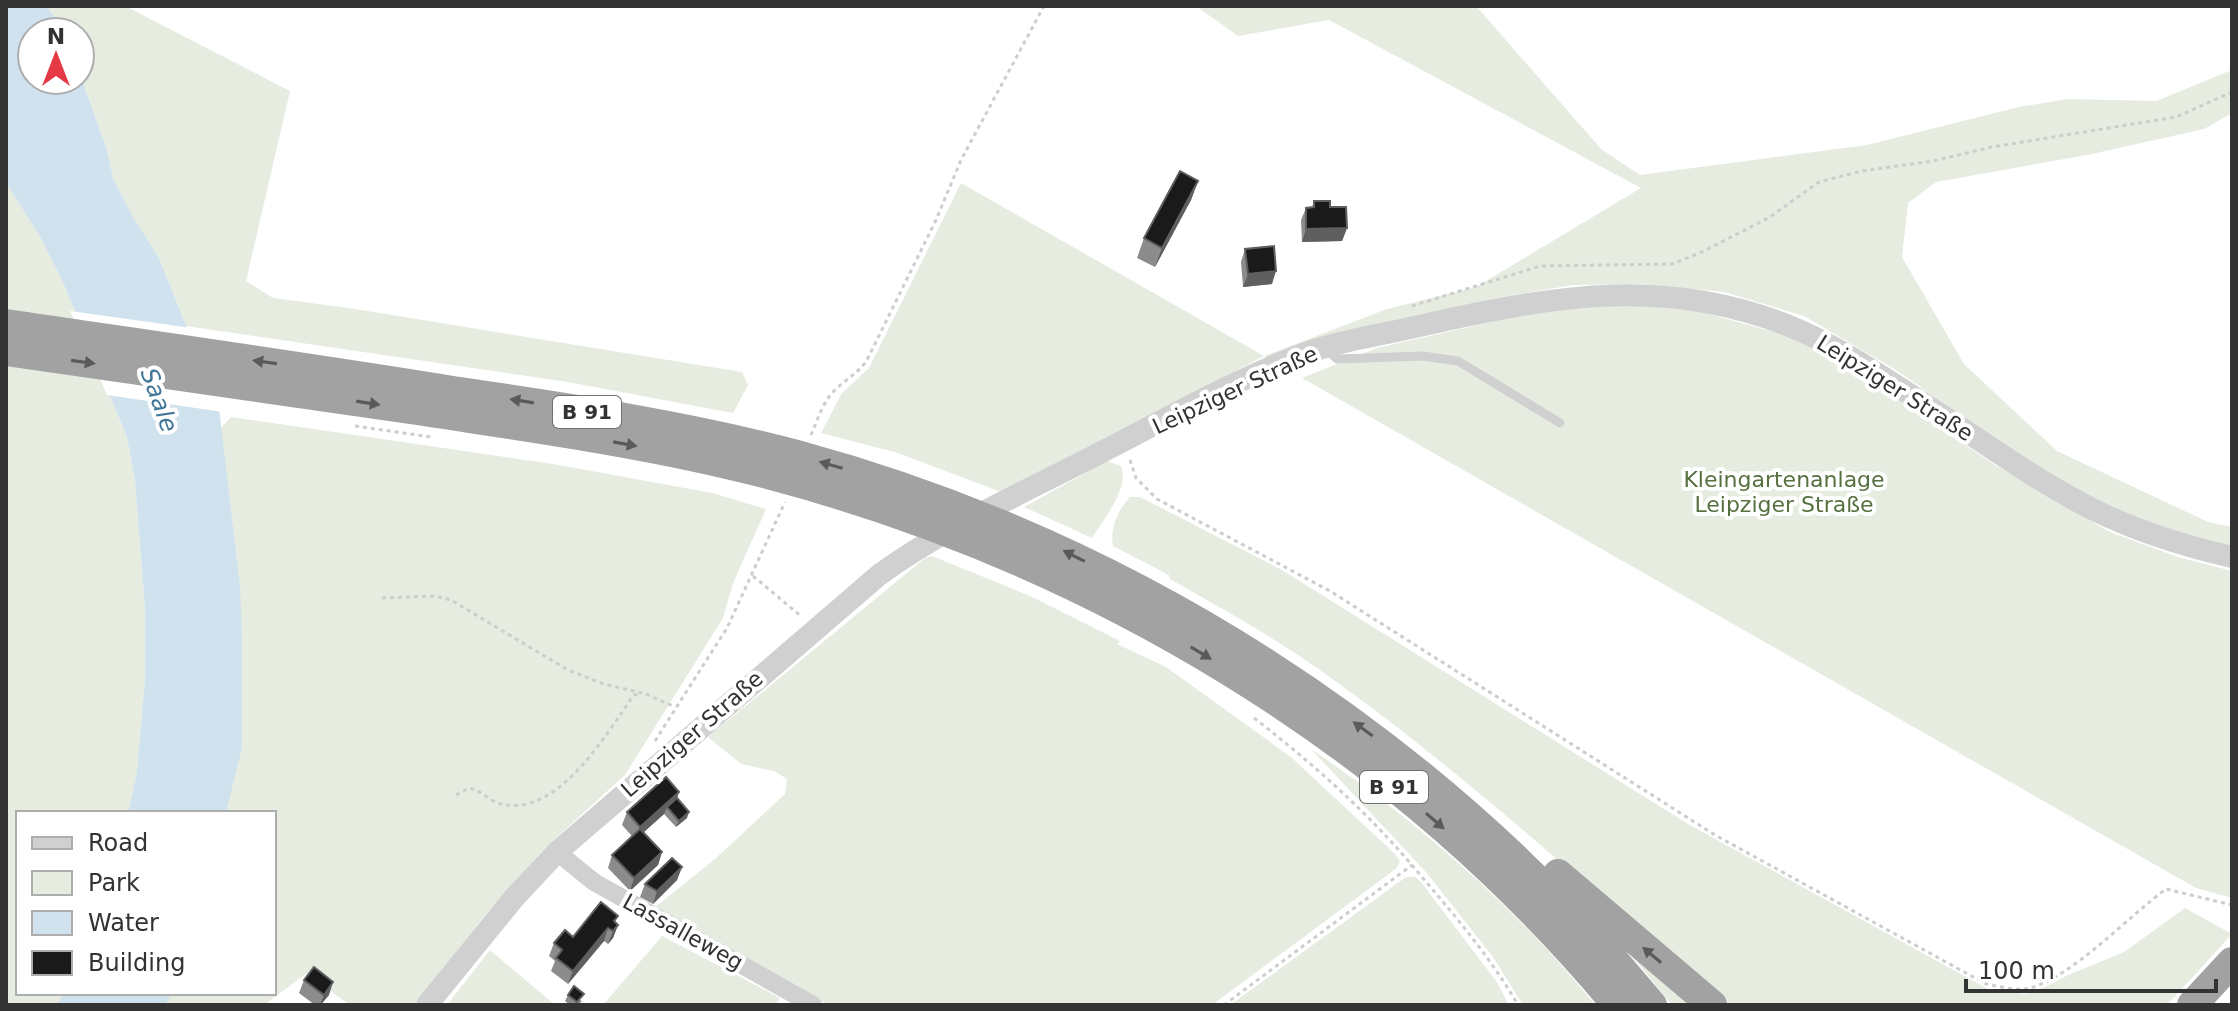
<svg xmlns="http://www.w3.org/2000/svg" width="2238" height="1011" font-family="'DejaVu Sans',sans-serif">
<rect width="100%" height="100%" fill="#fff"/>
<!-- green -->
<path fill="#e6ecdf" d="M47,6h78l165,85 -44,190 27,17 76,10 393,64 6,13 -15,28 -165,-31 -382,-56 -27,-68 -25,-39 -21,-41 -6,-28 -27,-76v-42h-16z
M1196,6h280l125,143 39,26 227,-30 152,-38 49,-8 88,2 76,-31v43l-28,16 -117,26 -151,27 -28,21 -6,54 62,107 93,87 151,71 24,5v23l-84,-23 -96,-49 -156,-108 -92,-54 -80,-24 -83,-8 -68,1 -71,12 -115,26 -118,36 -5,-3 -263,136 -103,-39 -77,-20 21,-40 27,-25 92,-185 303,173 123,-47 89,-22 165,-99 -312,-168 -91,16z
M6,183l33,52 23,45 65,157 8,44 10,128v70l-8,92 -9,42h-110v180h45l-6,12h-51z
M1644,305l58,7 93,26 63,35 137,92 115,67 68,25 54,14v327l-36,-10 -894,-510 75,-30 140,-32 67,-10z
M231,417l322,47 159,29 54,16 -33,74 -10,35 -98,157 -80,73 -59,66 -72,91h-64l-44,-31 -42,31h-100l7,-12h103v-180h-50l16,-228 -19,-157z
M1107,461l14,5c9,21 -18,54 -29,72l-68,-31z
M1130,497h10l142,73 406,254 302,166 36,4 21,-8 21,-11 56,-23 61,-44 47,26 -65,71h-443c-136,-117 -275,-247 -423,-348 -42,-28 -87,-53 -131,-78l-1,-4 -56,-29c-3,-19 5,-36 17,-49z
M932,556l98,40 90,45 -3,3 49,23 125,90 104,97 5,7 -3,7 -185,137h-384l-174,-97 61,-49 70,-65 2,-15 -13,-8 -33,-7 -33,-27 217,-179z
M1311,749c105,71 204,157 284,256h-72l-30,-48 -67,-85z
M1406,877h9l6,5 75,99 13,24h-279z
M662,936l118,62 -4,7h-173z
M1622,944l76,61h-26z
M490,950l65,55h-108z"/>
<!-- water -->
<path fill="#cfe2ee" d="M6,6h41l17,26h-32v48h48v-6l27,76 6,28 20,39 26,41 60,150 21,177 2,56v106l-16,66h-98l9,-42 8,-92v-70l-10,-128 -8,-44 -65,-157 -23,-45 -33,-52z
M63,993h109l-7,12h-108z"/>
<!-- pier -->
<path fill="#fff" d="M70,311l122,17 31,84 -116,-17z"/>
<g fill="none" stroke-linecap="round" stroke-linejoin="round">
<!-- path -->
<path stroke="#cdcdcd" stroke-width="3" stroke-dasharray="4 4" stroke-linecap="butt" d="M1412,306l128,-40 132,-2 32,-13 66,-34 49,-35 43,-11 71,-10 59,-14 184,-30 56,-25
M355,426l76,11
M811,435c7,-16 12,-34 25,-46 11,-10 20,-15 30,-27l70,-142 25,-60 83,-154
M1130,460l6,18 21,21 173,92 385,244 271,149c13,2 31,8 44,4 42,-11 99,-72 136,-99l66,16
M753,576l49,41
M382,598l52,-2 17,4 117,70 36,14 42,10
M646,694l29,13
M1254,718c57,44 110,91 157,146 38,45 77,89 107,141
M655,741l72,-113 58,-126
M456,795l13,-7c12,2 20,13 32,16 57,14 106,-71 132,-108l6,-3
M1224,1005l188,-140"/>
<!-- service -->
<path stroke="#d0d0d0" stroke-width="9" d="M1327,350l10,9 86,-3 35,5 102,62"/>
<!-- minor -->
<path stroke="#d0d0d0" stroke-width="18" d="M557,852l37,30 219,123"/>
<!-- tertiary -->
<path stroke="#d0d0d0" stroke-width="22" d="M427,1005l87,-107 43,-46 322,-277c62,-45 133,-77 201,-112 70,-35 140,-76 213,-105 39,-16 82,-22 122,-31 136,-31 253,-54 386,4 45,20 86,49 127,75 54,35 107,74 164,103 44,22 92,37 140,48"/>
<!-- trunk -->
<path stroke="#a2a2a2" stroke-width="30" d="M6,324c149,22 298,43 447,67 115,17 231,34 344,64 334,91 634,283 855,550
M6,351c140,20 279,40 418,60 110,17 221,32 328,59 335,85 644,269 865,535
M1558,874l154,131
M2192,1005l40,-43"/>
</g>
<!-- wall -->
<path fill="#8c8c8c" d="M1198,181l-7,19 -36,67 -18,-9 7,-20z
M1314,201l16,6 17,21 -5,13 -40,1 -1,-22 5,-12 6,-1z
M1245,249l27,35 -29,3 -2,-25z
M677,798l10,20 -11,9 -12,-13 -20,18 18,20 -4,13 -28,26 -22,-23 4,-13 20,-19 -10,-11 5,-13z
M682,867l-5,13 -24,24 -13,-7 5,-13z
M618,916l-3,6 3,3 -5,13 -5,6 -4,-3 -36,43 -17,-13 4,-10 -6,-5 5,-13 19,-6z
M304,980l25,15 -8,10h-6l-16,-12z
M568,995l14,6 -4,4h-8l-5,-4z"/>
<!-- shaded-wall -->
<path fill="#5f5f5f" d="M1198,181l-7,19 -36,67 7,-19z
M1347,228l-5,13 -40,1 4,-13z
M1276,271l-4,13 -29,3 5,-13z
M679,792l-4,13 -8,2 -3,7 -29,26 5,-13z
M689,812l-2,6 -11,9 3,-6z
M662,852l-4,13 -28,26 4,-13z
M682,867l-5,13 -24,24 4,-13z
M618,925l-5,13 -5,6 5,-13z
M608,928l-4,13 -36,43 5,-13z
M333,982l-4,13 -9,10 4,-10z"/>
<!-- building -->
<path fill="#1a1a1a" stroke="#5f5f5f" stroke-width="2" d="M1180,171l18,10 -36,67 -18,-10z
M1314,201h16v6h16l1,21 -41,1v-21l8,-1z
M1274,246l2,25 -28,3 -3,-25z
M666,777l13,15 -39,35 -13,-15z
M677,798l12,14 -10,9 -12,-14z
M640,829l22,23 -28,26 -22,-23z
M672,858l10,9 -25,24 -12,-7z
M601,902l17,14 -4,5 4,4 -5,6 -5,-3 -35,43 -17,-13 6,-8 -8,-7 11,-13 8,7z
M314,967l19,15 -9,13 -20,-15z
M574,986l10,8 -7,8 -9,-7z"/>
<!-- one-way arrows -->
<defs><path id="oneway-solid" d="M-6-.8H1V-3.2L6.5 0L1 3.2V.8H-6Z" transform="scale(2)"/></defs>
<g fill="#5a5a5a">
<use href="#oneway-solid" transform="translate(83 362) rotate(8)"/>
<use href="#oneway-solid" transform="translate(265 362) rotate(-172)"/>
<use href="#oneway-solid" transform="translate(522 401) rotate(-171)"/>
<use href="#oneway-solid" transform="translate(368 403) rotate(9)"/>
<use href="#oneway-solid" transform="translate(625 444) rotate(10)"/>
<use href="#oneway-solid" transform="translate(831 465) rotate(-164)"/>
<use href="#oneway-solid" transform="translate(1074 556) rotate(-153)"/>
<use href="#oneway-solid" transform="translate(1201 653) rotate(31)"/>
<use href="#oneway-solid" transform="translate(1363 729) rotate(-144)"/>
<use href="#oneway-solid" transform="translate(1435 821) rotate(41)"/>
<use href="#oneway-solid" transform="translate(1652 955) rotate(-140)"/>
</g>
<g text-anchor="middle" dominant-baseline="central" stroke-width="8" stroke-linejoin="round" paint-order="stroke">
<!-- shield labels -->
<g fill="#fff" stroke="#707070" stroke-width="2">
<rect x="553" y="396" width="68" height="32" rx="6"/>
<rect x="1360" y="771" width="68" height="32" rx="6"/>
</g>
<g font-size="20" font-weight="bold" fill="#333">
<text x="587" y="412">B 91</text>
<text x="1394" y="787">B 91</text>
</g>
<!-- street labels -->
<g font-size="22" fill="#333" stroke="#fff">
<text transform="translate(1895 388) rotate(32)">Leipziger Straße</text>
<text transform="translate(1235 390) rotate(-25)">Leipziger Straße</text>
<text transform="translate(692 734) rotate(-41)">Leipziger Straße</text>
<text transform="translate(683 932) rotate(29)">Lassalleweg</text>
</g>
<!-- park labels -->
<g font-size="22" fill="#56703f" stroke="#fff">
<text x="1784" y="479">Kleingartenanlage<tspan x="1784" dy="25">Leipziger Straße</tspan></text>
</g>
<!-- water labels -->
<g font-size="24" font-style="italic" fill="#3f7597" stroke="#fff">
<text transform="translate(159 400) rotate(70)">Saale</text>
</g>
</g>
<!-- border -->
<rect width="2238" height="1011" fill="none" stroke="#333333" stroke-width="16"/>
<!-- legend -->
<rect x="16" y="811" width="260" height="184" fill="#ffffff" stroke="#adadad" stroke-width="2"/>
<rect x="32" y="837" width="40" height="12" fill="#d0d0d0" stroke="#adadad" stroke-width="2"/>
<text x="88" y="851" font-size="24" fill="#333333">Road</text>
<rect x="32" y="871" width="40" height="24" fill="#e6ecdf" stroke="#adadad" stroke-width="2"/>
<text x="88" y="891" font-size="24" fill="#333333">Park</text>
<rect x="32" y="911" width="40" height="24" fill="#cfe2ee" stroke="#adadad" stroke-width="2"/>
<text x="88" y="931" font-size="24" fill="#333333">Water</text>
<rect x="32" y="951" width="40" height="24" fill="#1a1a1a" stroke="#adadad" stroke-width="2"/>
<text x="88" y="971" font-size="24" fill="#333333">Building</text>
<!-- north arrow -->
<g transform="translate(56 56)"><circle r="38" fill="#ffffff" stroke="#adadad" stroke-width="2"/>
<path d="M0-6L14 30L0 20L-14 30Z" fill="#e63946"/>
<text y="-12" font-size="22" font-weight="bold" text-anchor="middle" fill="#333333">N</text>
</g>
<!-- scale -->
<path d="M1966 979v12h250v-12" fill="none" stroke="#333333" stroke-width="4"/>
<text x="1978" y="979" font-size="24" fill="#333333" stroke="#ffffff" stroke-width="6" paint-order="stroke">100 m</text>
</svg>
